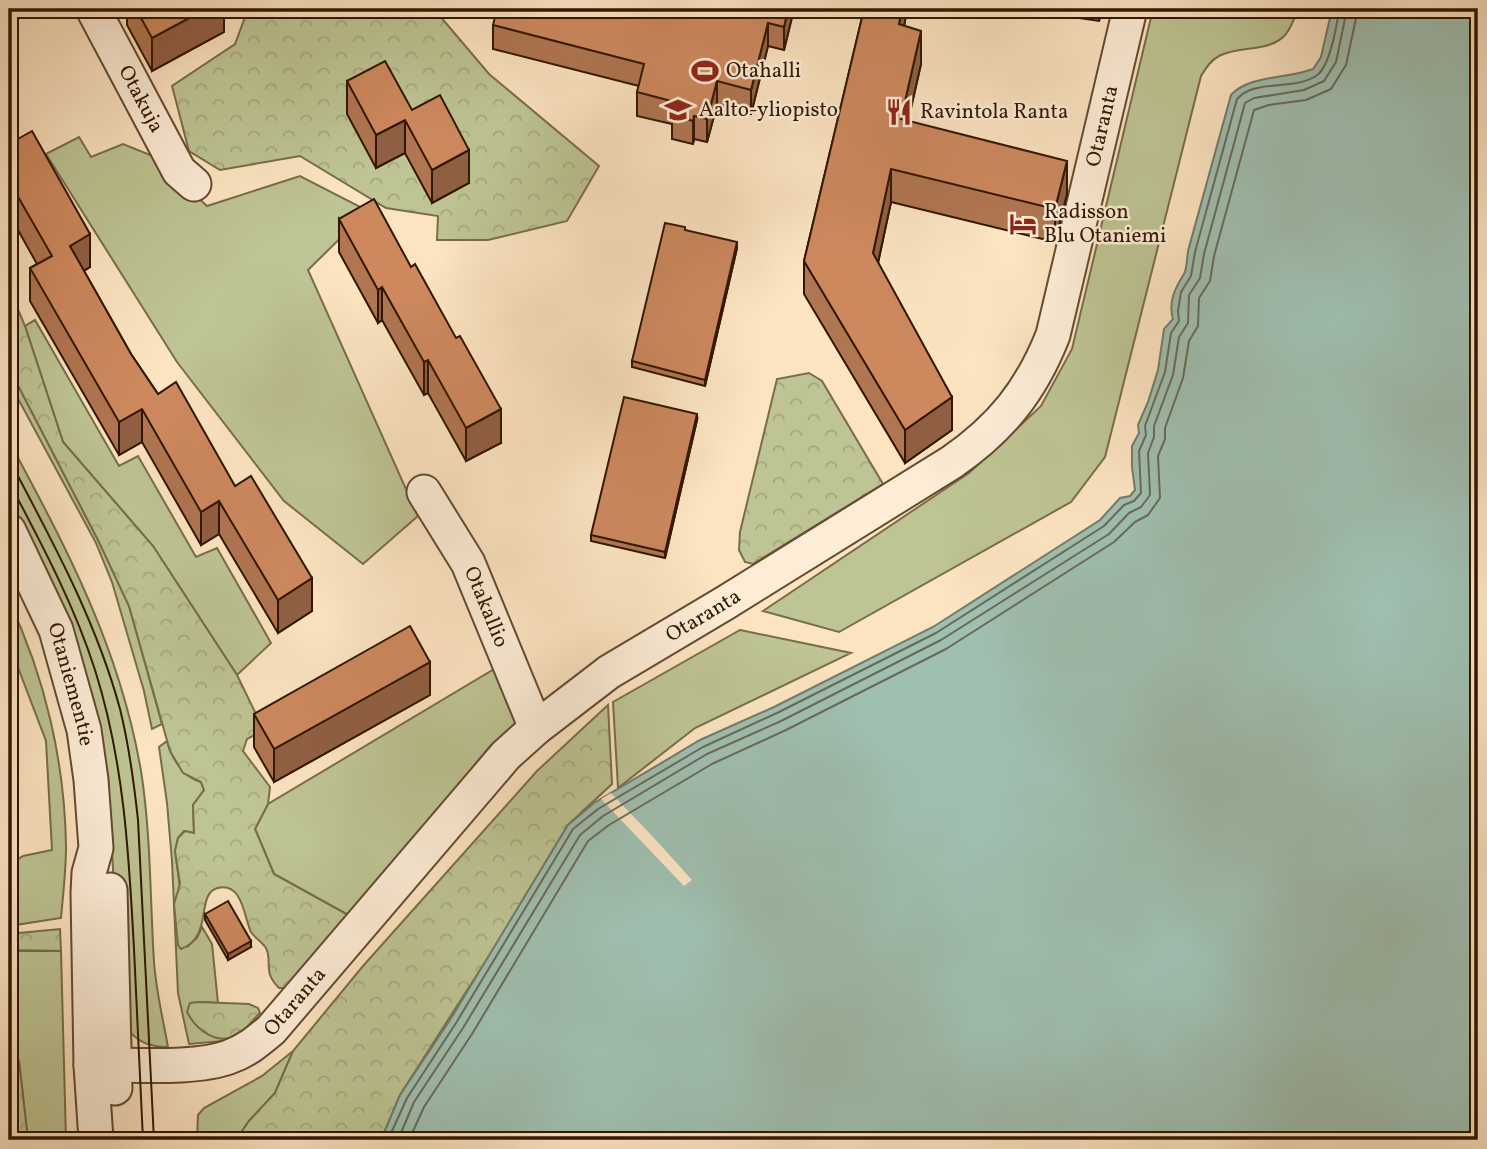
<svg xmlns="http://www.w3.org/2000/svg" width="1487" height="1149" font-family="Vollkorn,serif">
<defs>
<pattern id="forest-crowns" width="20" height="18" patternUnits="userSpaceOnUse" patternTransform="scale(1.75)"><rect width="20" height="18" fill="#bec493"/><path d="M2 6a3 3 0 1 1 6 0M12 15a3 3 0 1 1 6 0" fill="none" stroke="#a4a87d"/></pattern>
</defs>
<rect width="100%" height="100%" fill="#fce4c1"/>
<filter id="stains"><feTurbulence type="fractalNoise" baseFrequency=".00286" numOctaves="4"/><feColorMatrix values="0 0 0 0 .2 0 0 0 0 .09 0 0 0 0 .02 0 0 0 .5 -.17"/></filter>
<radialGradient id="worn" r=".72"><stop offset=".6" stop-color="#630" stop-opacity="0"/><stop offset="1" stop-color="#630" stop-opacity=".3"/></radialGradient>
<!-- green -->
<path fill="#bec493" stroke="#786d4a" stroke-width="2" d="M1153,9h145c-3,8 -6,17 -12,25 -16,19 -46,11 -67,22 -8,4 -13,12 -18,20l-96,381 -34,45 -232,130 -76,-21 206,-138 72,-67 31,-57z
M79,137l12,20 32,-13 30,12 54,50 93,-30 68,35 -60,59 110,246 -55,48 -79,-63 -107,-139 -131,-208z
M35,320l84,146 19,-10 58,101 21,-9 54,95 -34,32 -84,-129 -90,-104 -38,-116z
M9,368l90,174 30,64 33,118 -10,5 -8,-38 -32,-109 -16,-39 -87,-161z
M9,441c58,108 111,207 132,330 10,63 9,128 13,191 2,29 9,57 14,85 -19,0 -31,-5 -42,-20l-12,-139 -6,-111 -10,-58 -14,-51 -16,-46 -59,-121z
M9,601c36,76 56,162 57,246 0,24 -3,48 -5,71l-52,8v-61l14,-9 29,-6 -6,-109 -37,-97z
M740,630l111,23 -156,75 -77,60 -5,-86z
M501,665l22,54 -32,26 -141,171 -76,-42 -19,-45 13,-25z
M167,741c5,18 16,36 34,41l3,8 -11,15 1,28 -10,-2 -6,7 -3,13 13,95 9,-8 5,-11 10,17 6,59 -19,-1 21,36 17,-3 -14,6 -34,3 -11,-51 -6,-132 -5,-58 -8,-56z
M9,951h52l5,189h-38l-9,-79 -10,-2z
M293,1051l-18,42 -26,28 -13,19h-39l1,-25 6,-7 58,-32z"/>
<!-- forest -->
<path fill="url(#forest-crowns)" stroke="#786d4a" stroke-width="2" d="M248,9h186l55,65 110,92 -32,55 -79,19h-51l1,-24 -52,-8 -86,-52 -80,14 -31,-19 -17,-65 63,-42z
M9,288l16,38 38,116 90,104 84,129 20,41 1,17 -11,6 -4,12 27,36 -2,17 -13,25 19,45 76,42 -61,72h-10c-17,-17 -6,-25 -13,-40 -4,-6 -11,-10 -15,-16 -7,-14 -8,-50 -33,-44 -23,5 -4,49 -37,61l-3,-4 -4,-41 6,-20 -5,-33 3,-13 7,-7 9,2 -1,-28 11,-15 -3,-8 -18,-9 -13,-22 -41,-145 -30,-64 -90,-174z
M809,373l13,8 61,103 -130,80 -8,-2 -6,-12 1,-18 37,-153z
M608,705l4,79 -44,41 -79,131 -89,139 -19,45h-145l13,-19 26,-28 18,-42 70,-85 174,-195z
M60,929l1,22 -52,-1v-16z
M199,1002l50,2 9,4 2,5c-7,7 -14,16 -21,21 -21,13 -43,-4 -52,-22l3,-9z
M9,1059l10,2 9,79h-19z"/>
<!-- water -->
<path fill="#9fbfb0" stroke="#737b6a" stroke-width="2" d="M1332,9h146v1131h-1097l19,-45 50,-75 118,-195 26,-22 106,-63 74,-33 159,-80 167,-107 20,-22 10,-2 5,-6 -3,-23v-21l7,-13 -1,-8 10,-23 10,-32 6,-41 9,-10c-5,-17 2,-31 11,-45 3,-5 3,-16 4,-23l43,-156c18,-20 56,-16 82,-26l8,-12z"/>
<!-- pier -->
<path fill="#fce4c1" d="M611,793l44,46 37,41 -8,6 -83,-87z"/>
<g fill="none" stroke-linecap="round" stroke-linejoin="round">
<!-- shore -->
<path stroke="#686a58" stroke-width="2" d="M388,1140l19,-42 49,-75 117,-194 25,-20 105,-62 74,-34 159,-80 168,-107 20,-21 10,-4 7,-8 -2,-42 7,-16 -1,-9 20,-54 6,-39 8,-12 -1,-10 3,-19 10,-16 4,-24 42,-153c7,-8 15,-10 25,-12 17,-3 38,-1 54,-11 14,-9 21,-51 23,-67
M398,1140l16,-38 49,-74 117,-193 23,-19 104,-62 74,-33 160,-81 168,-106 20,-21 12,-6 9,-12 -2,-42 6,-16v-11l19,-51 6,-38 9,-14 1,-28 11,-17 4,-24 41,-151 9,-5 50,-8 20,-9 12,-19 11,-53
M409,1140l15,-33 48,-73 116,-193 21,-16 103,-61 74,-34 160,-81 168,-107 21,-20 13,-7 12,-17 -2,-42 7,-17v-11l18,-50 6,-37 9,-15 1,-28 11,-17 4,-25 40,-146 15,-5 37,-5 25,-11 15,-24 12,-56"/>
<defs>
<g id="minor">
<path id="s1" d="M93,9l86,162 15,13"/>
<path id="s2" d="M424,492l44,71 68,165"/>
<path id="s3" d="M9,531l47,99 28,100 7,50 5,68 -7,25 -1,20 3,172 5,75"/>
<path d="M110,890l5,198"/>
<path id="s4" d="M91,1065c40,-1 103,5 138,-8 17,-6 29,-16 42,-27l235,-275 30,-27 73,-56 116,-69 227,-141c49,-34 79,-71 101,-127l77,-326"/>
</g>
</defs>
<!-- minor casing -->
<use href="#minor" stroke="#644a31" stroke-width="37"/>
<!-- minor -->
<use href="#minor" stroke="#fdedd7" stroke-width="33"/>
<!-- tram -->
<path stroke="#311601" stroke-width="2" d="M9,459c42,80 87,161 111,250 9,36 14,74 18,111l16,320
M9,482c32,61 65,122 86,188 29,91 34,185 39,279 3,64 6,127 9,191"/>
</g>
<!-- wall -->
<path fill="#b07551" stroke="#311601" stroke-width="2" d="M127,9h97v23l-72,39 -25,-46z
M794,9l-10,41 -16,-4 -17,68 -34,-9 -10,37 -13,-3 -1,5 -21,-5v-15l-35,-8v-24l2,-6 -146,-37v-24z
M864,9h43l-3,17 17,38 -13,57 159,73 -12,48 -164,-40 -13,61 74,167 -47,33 -101,-169v-33z
M1017,9h85l-3,12z
M347,81l65,29 57,73 -37,20 -27,-50 -29,15 -29,-54z
M9,144l81,123 -6,4 47,83 27,40 77,92 77,125 -34,22 -59,-99 -18,11 -59,-103 -23,13 -89,-154v-33l7,-4 -28,-50z
M339,219l162,224 -35,18 -38,-68 -4,2 -42,-75 -4,3 -39,-71z
M685,230l52,18 -32,138 -73,-19v-6z
M697,420l-32,138 -74,-17v-6z
M430,695l-156,87 -20,-35v-33z
M205,914l46,33 -23,13 -23,-40z"/>
<!-- shaded-wall -->
<path fill="#905f42" stroke="#311601" stroke-width="2" d="M206,9h18v23l-72,39v-33z
M788,9h6l-10,41v-23z
M902,9h5l-8,49v-34z
M1099,9h3l-3,12z
M768,23v23l-17,68v-24z
M921,31v33l-20,88v-33z
M717,81v24l-10,37v-23z
M694,116v23l-1,5v-23z
M405,120v33l-29,15v-33z
M469,150v33l-37,20v-33z
M1067,161v33l-12,48v-33z
M891,169v33l-18,84v-33z
M90,234v33l-20,12v-33z
M737,242v6l-32,138v-6z
M382,287v33l-4,3v-33z
M428,360v33l-4,2v-33z
M952,397v33l-47,33v-33z
M142,409v33l-23,13v-33z
M501,409v34l-35,18v-33z
M697,414v6l-32,138v-6z
M219,501v33l-18,11v-33z
M312,578v33l-34,22v-33z
M430,662v33l-156,87v-33z
M251,941v6l-23,13v-6z"/>
<!-- building -->
<path fill="#cd885e" stroke="#311601" stroke-width="2" d="M136,9h70l-54,29z
M497,9h291l-4,18 -16,-4 -17,67 -34,-9 -10,38 -13,-3 -1,5 -21,-6 3,-13 -38,-10 7,-28 -151,-39z
M864,9h38l-3,15 22,7 -20,88 166,42 -12,48 -164,-40 -18,84 79,144 -47,33 -101,-169z
M385,61l27,49 28,-15 29,55 -37,20 -27,-50 -29,15 -29,-54z
M32,131l58,103 -20,12 61,108 27,40 18,-12 59,104 16,-10 61,102 -34,22 -59,-99 -18,11 -59,-103 -23,13 -89,-154 22,-12 -43,-75v-37z
M374,199l37,68 4,-3 41,74 4,-2 41,73 -35,19 -38,-68 -4,2 -42,-75 -4,3 -39,-71z
M665,223l20,4v3l52,12 -32,138 -73,-19z
M624,397l73,17 -32,138 -74,-17z
M410,626l20,36 -156,87 -20,-35z
M228,901l23,40 -23,13 -23,-40z"/>
<!-- icons -->
<defs>
<symbol id="stadium-bare" viewBox="-9 -9 18 18"><path d="M0-5a6.5 5 0 1 0 0 10a6.5 5 0 1 0 0-10ZM-3.5-1.8h7v3.6h-7Z" fill="#8f2418" stroke="#fdedd7" stroke-width="2.5" paint-order="stroke"/></symbol>
<symbol id="university-bare" viewBox="-9 -9 18 18"><path d="M0-5L7-2L0 1L-7-2ZM-4 1L0 2.5L4 1V4Q0 6-4 4Z" fill="#8f2418" stroke="#fdedd7" stroke-width="2.5" paint-order="stroke"/></symbol>
<symbol id="restaurant-bare" viewBox="-9 -9 18 18"><path d="M-5-6h1v4h1v-4h1v4h1v-4h1v5L-1.5 .5V6h-2V.5L-5-1ZM5-6V6H3V1.5H1.5Q1.5-4 5-6Z" fill="#8f2418" stroke="#fdedd7" stroke-width="2.5" paint-order="stroke"/></symbol>
<symbol id="hotel-bare" viewBox="-9 -9 18 18"><path d="M-6-4.5h1.5V1H6V5H4.5V3h-9V5H-6ZM-4 0a1.8 1.8 0 1 1 3.6 0ZM.5 0V-2.5h3Q6-2.5 6 0Z" fill="#8f2418" stroke="#fdedd7" stroke-width="2.5" paint-order="stroke"/></symbol>
</defs>
<g fill-rule="evenodd">
<use href="#stadium-bare" x="686" y="52" width="38" height="38"/>
<use href="#university-bare" x="659" y="91" width="38" height="38"/>
<use href="#restaurant-bare" x="880" y="93" width="38" height="38"/>
<use href="#hotel-bare" x="1004" y="205" width="38" height="38"/>
</g>
<g text-anchor="middle" dominant-baseline="central" stroke-width="5" stroke-linejoin="round" paint-order="stroke">
<!-- poi labels -->
<g font-size="21" fill="#311601" stroke="#fdedd7" text-anchor="start">
<text x="726" y="71">Otahalli</text>
<text x="699" y="110">Aalto-yliopisto</text>
<text x="920" y="112">Ravintola Ranta</text>
<text x="1044" y="212">Radisson<tspan x="1044" dy="24">Blu Otaniemi</tspan></text>
</g>
<!-- street labels -->
<g font-size="21" fill="#311601" stroke="#fdedd7">
<text stroke="none"><textPath href="#s1" startOffset="102">Otakuja</textPath></text>
<text stroke="none"><textPath href="#s4" startOffset="1465">Otaranta</textPath></text>
<text stroke="none"><textPath href="#s2" startOffset="131">Otakallio</textPath></text>
<text stroke="none"><textPath href="#s4" startOffset="793">Otaranta</textPath></text>
<text stroke="none"><textPath href="#s3" startOffset="166">Otaniementie</textPath></text>
<text stroke="none"><textPath href="#s4" startOffset="226">Otaranta</textPath></text>
</g>
</g>
<!-- margin -->
<rect width="1487" height="1149" fill="none" stroke="#fce4c1" stroke-width="35"/>
<rect x="10" y="10" width="1466" height="1128" fill="none" stroke="#311601" stroke-width="3.5"/>
<rect x="18" y="18" width="1452" height="1114" fill="none" stroke="#311601" stroke-width="2"/>
<rect width="100%" height="100%" filter="url(#stains)"/>
<rect width="100%" height="100%" fill="url(#worn)"/>
</svg>
